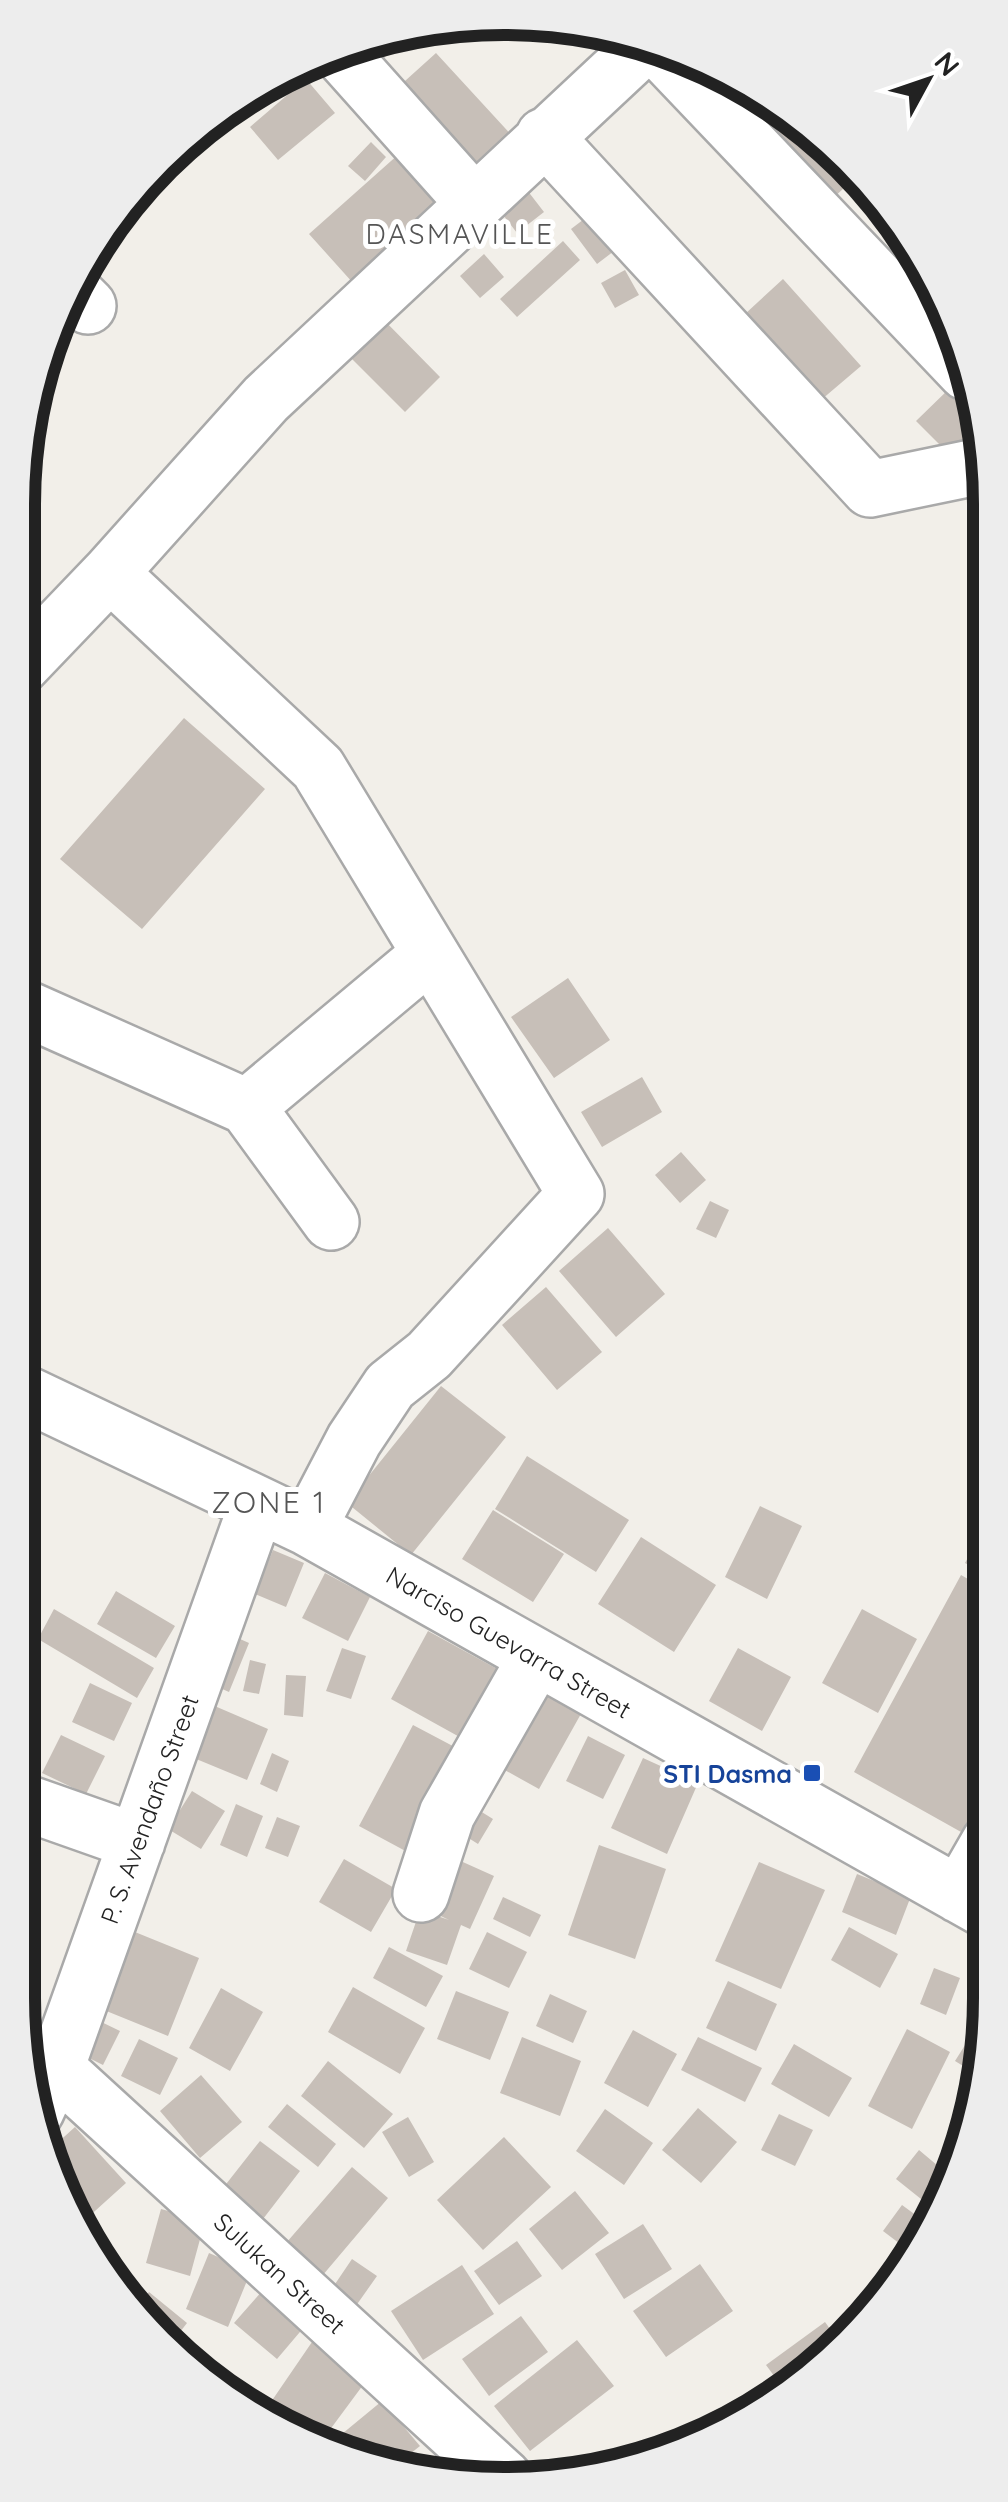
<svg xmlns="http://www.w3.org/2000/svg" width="1008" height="2502" font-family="Quicksand,sans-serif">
<rect width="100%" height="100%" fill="#f2efe9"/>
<!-- building -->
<path fill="#c7bfb8" d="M405,37l-23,23 -13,-14z
M436,53l81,88 -42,38 -80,-89z
M684,55l78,38 -26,26z
M306,79l29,34 -57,47 -28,-33z
M778,103l81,71 -29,27 -73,-78z
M371,142l15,15 -21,24 -17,-15z
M400,153l44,49 -91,81 -44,-49z
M527,190l17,22 -27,21 -17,-22z
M592,213l26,35 -21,16 -26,-35z
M563,241l17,19 -63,57 -17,-18z
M484,254l20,23 -24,21 -20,-22z
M625,270l14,25 -24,13 -14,-25z
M783,279l78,87 -40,34 -76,-86z
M378,314l62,63 -35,35 -63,-63z
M953,385l24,23 8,26 -28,28 -41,-41z
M184,718l81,71 -123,140 -82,-70z
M568,978l42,62 -56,38 -43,-61z
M642,1077l20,35 -60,35 -21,-35z
M681,1152l25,28 -26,23 -25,-28z
M710,1201l19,9 -13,28 -20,-9z
M608,1228l57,66 -49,43 -57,-66z
M546,1287l56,65 -45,38 -55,-65z
M441,1386l65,51 -95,118 -64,-52z
M527,1456l102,64 -33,52 -101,-63z
M760,1506l42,20 -35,73 -42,-22z
M493,1510l71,44 -31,48 -71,-43z
M989,1519v57l-24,-13z
M641,1537l75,48 -42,67 -76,-48z
M273,1550l31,13 -18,44 -31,-13z
M325,1573l45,24 -22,44 -46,-23z
M961,1575l28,16 1,208 -20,38 -116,-65z
M116,1591l59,35 -19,32 -59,-34z
M54,1609l100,59 -17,30 -99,-59z
M862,1609l55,30 -39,74 -56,-30z
M428,1631l84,46 -38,68 -83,-46z
M231,1635l18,8 -20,49 -18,-8z
M342,1648l24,8 -15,43 -25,-8z
M738,1648l53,29 -29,54 -53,-30z
M250,1660l16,4 -7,30 -16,-3z
M286,1675l20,1 -3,41 -19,-2z
M90,1683l42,20 -18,38 -42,-19z
M536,1685l46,27 -43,77 -47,-26z
M210,1704l58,25 -21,51 -58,-24z
M18,1714l18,7 -18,47z
M413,1725l53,28 -55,101 -52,-28z
M61,1735l44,21 -19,38 -44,-21z
M588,1736l37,19 -22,44 -37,-18z
M272,1753l17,8 -12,31 -17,-8z
M643,1758l55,25 -31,71 -56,-26z
M192,1791l33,20 -24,38 -33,-20z
M464,1801l29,18 -15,25 -30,-19z
M236,1804l27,12 -16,41 -27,-12z
M277,1817l23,9 -12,31 -23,-9z
M599,1845l67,24 -31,90 -67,-24z
M445,1854l49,22 -24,53 -9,-4 -14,40 -41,-14 14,-41 29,10 -27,-13z
M344,1859l52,30 -25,43 -52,-30z
M759,1862l66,28 -44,99 -66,-28z
M857,1874l54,22 -15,39 -54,-23z
M503,1897l38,18 -11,22 -37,-18z
M849,1927l49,27 -18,34 -49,-28z
M130,1930l69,28 -31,78 -69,-28z
M487,1932l40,20 -18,36 -40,-19z
M389,1947l54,29 -17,31 -53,-29z
M934,1968l26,10 -14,37 -26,-11z
M728,1981l49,23 -21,47 -50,-23z
M353,1987l72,41 -25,46 -72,-42z
M221,1988l42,24 -33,59 -41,-23z
M456,1991l53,21 -19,48 -53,-21z
M550,1994l37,17 -14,32 -37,-17z
M989,2007l-11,68 -23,-14z
M89,2016l31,15 -17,34 -30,-15z
M907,2029l43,23 -38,77 -44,-23z
M633,2030l44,24 -29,53 -44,-24z
M522,2037l59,24 -21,55 -60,-23z
M698,2037l64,31 -17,34 -64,-32z
M139,2039l39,19 -18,37 -39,-19z
M794,2044l58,34 -23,39 -58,-33z
M328,2061l65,53 -29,34 -63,-52z
M201,2075l41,47 -42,36 -40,-47z
M287,2104l49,40 -18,23 -50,-40z
M698,2108l39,34 -36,41 -39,-33z
M605,2109l48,34 -29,42 -48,-34z
M779,2114l34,16 -18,36 -34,-16z
M408,2117l26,45 -25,15 -27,-45z
M75,2127l51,56 -41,37 -12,-13 -29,-52z
M504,2137l47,50 -68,63 -46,-50z
M260,2141l40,30 -37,48 -40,-31z
M919,2150l25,21 -23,28 -25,-20z
M352,2167l36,31 -71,84 -37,-32z
M575,2191l34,42 -47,37 -33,-41z
M902,2205l26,19 -16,29 -29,-22z
M161,2209l44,12 -15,55 -44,-13z
M643,2224l29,45 -48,30 -29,-45z
M517,2241l25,35 -43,29 -25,-34z
M209,2253l42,18 -23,56 -42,-18z
M102,2255l29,23 -9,12z
M352,2259l25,17 -24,34 -24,-17z
M700,2264l33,47 -67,46 -33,-46z
M462,2265l32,49 -71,46 -32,-49z
M263,2290l42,36 -28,33 -43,-36z
M149,2292l38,31 -17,22 -36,-34z
M521,2316l27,36 -59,44 -27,-37z
M825,2322l13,18 -55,48 -17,-23z
M577,2340l37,46 -84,65 -36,-45z
M312,2342l54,39 -37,50 -9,-6 -9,12 -51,-19z
M188,2344l36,25 -9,13 -34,-28z
M382,2401l38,45 -24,19 -65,-22z"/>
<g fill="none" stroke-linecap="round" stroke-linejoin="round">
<defs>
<path id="minor" d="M652,42l314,330
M341,54l133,149
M544,136l326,353 116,-24
M75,293l13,13
M110,573l208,195 258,426 -147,161 -39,31 -36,54 -46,88
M18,669l92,-96 156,-174 382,-357
M18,1005l229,102 84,115
M247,1107l183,-153
M18,1390l290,138 682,384
M18,1800l119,42
M421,1894l26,-80 89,-156
M959,1895l31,-54
M56,2068l448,410
M36,2111l20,-43 201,-563"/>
</defs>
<!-- minor casing -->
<use href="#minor" stroke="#a9a9a9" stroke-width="60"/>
<!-- minor -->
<use href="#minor" stroke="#fff" stroke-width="55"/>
</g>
<!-- markers -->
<rect fill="#1a4fb4" stroke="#fff" stroke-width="4" x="802" y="1763" width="20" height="20" rx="5"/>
<g text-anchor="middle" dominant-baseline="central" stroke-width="10" stroke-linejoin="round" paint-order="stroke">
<!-- street labels -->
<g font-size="25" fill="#222" stroke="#fff">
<text transform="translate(509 1642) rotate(30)">Narciso Guevarra Street</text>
<text transform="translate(149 1809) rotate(-70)">P. S. Avendaño Street</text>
<text transform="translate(280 2273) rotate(42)">Sulukan Street</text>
</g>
<!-- transit labels -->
<g font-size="25" font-weight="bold" fill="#164399" stroke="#fff" text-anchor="end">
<text x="792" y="1773">STI Dasma</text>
</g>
<!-- neighbourhood labels -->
<g font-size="28" letter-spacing="2.5" fill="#555" stroke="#fff">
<text x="460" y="233">DASMAVILLE</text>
</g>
<!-- quarter labels -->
<g font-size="30" letter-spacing="2.5" fill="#555" stroke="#fff">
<text x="269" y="1502">ZONE 1</text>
</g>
</g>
<!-- crop -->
<path d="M0 0H1008V2502H0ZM504 35H504A469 469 0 0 1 973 504V1998A469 469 0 0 1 504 2467H504A469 469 0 0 1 35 1998V504A469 469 0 0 1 504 35Z" fill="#ededed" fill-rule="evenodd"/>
<path fill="none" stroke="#222" stroke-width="12" d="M504 35H504A469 469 0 0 1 973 504V1998A469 469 0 0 1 504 2467H504A469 469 0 0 1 35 1998V504A469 469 0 0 1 504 35Z"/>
<!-- north arrow -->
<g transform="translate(928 80) rotate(50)" stroke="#ffffff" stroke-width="8" paint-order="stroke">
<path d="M0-8L18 38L0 25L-18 38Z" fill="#222222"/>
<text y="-15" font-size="28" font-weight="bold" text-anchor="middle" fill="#222222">N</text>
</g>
</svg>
